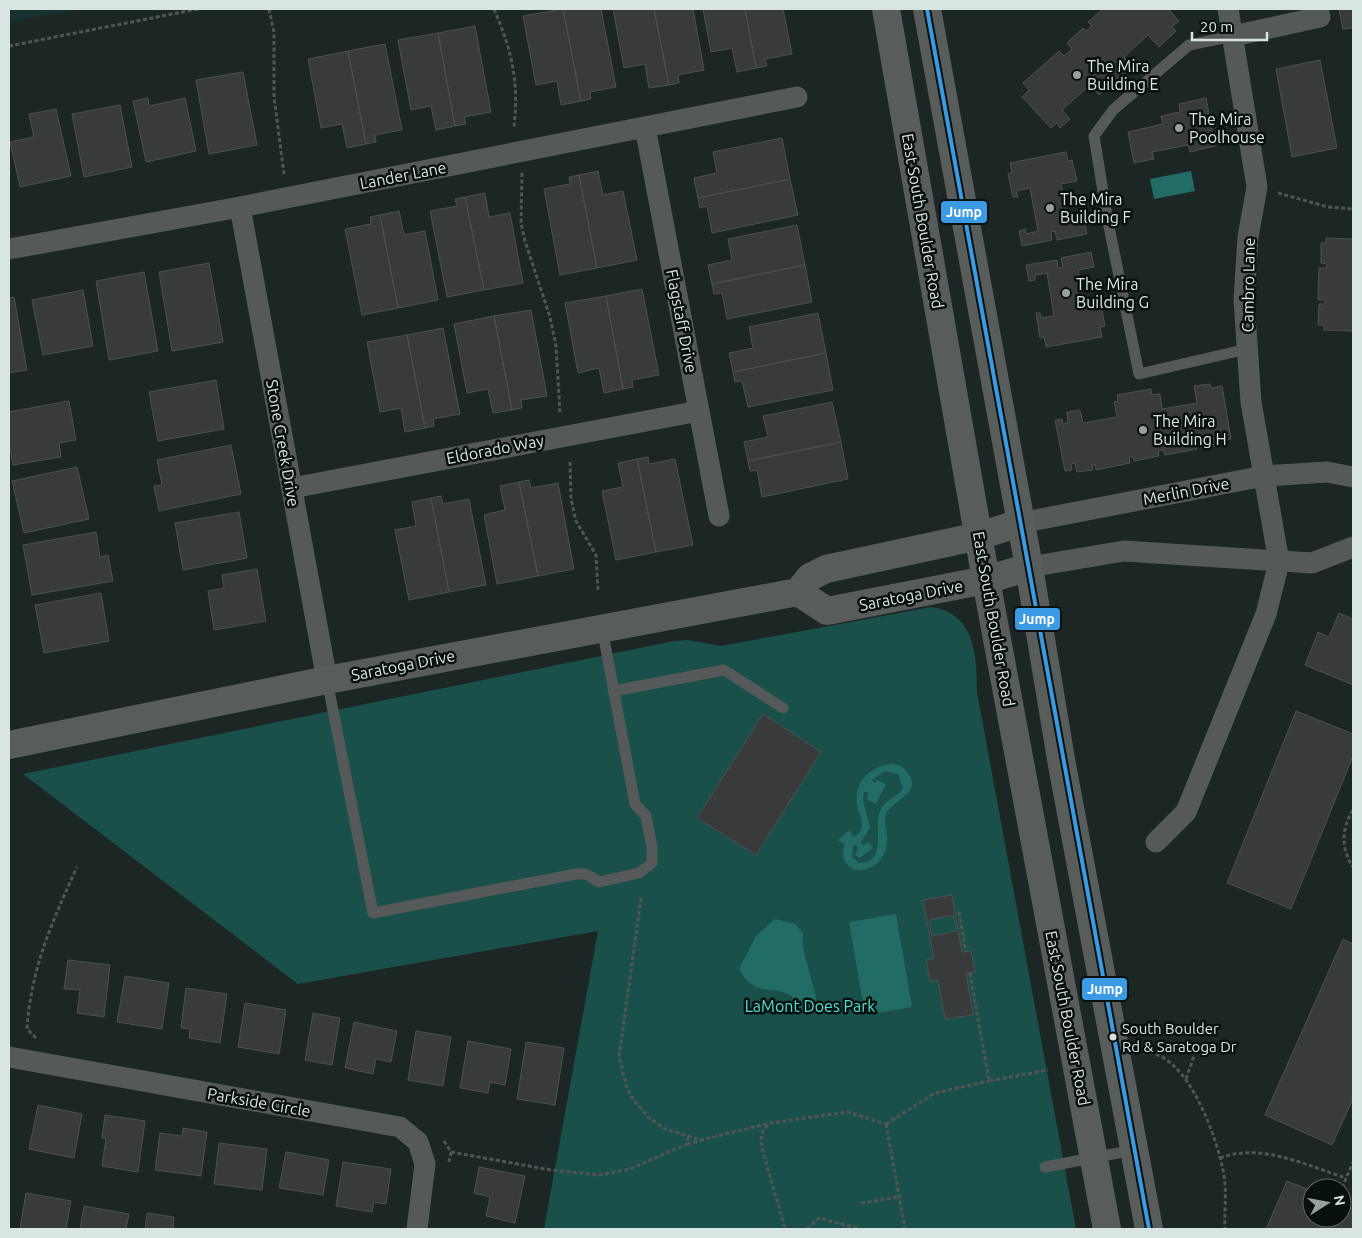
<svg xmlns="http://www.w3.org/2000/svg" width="1362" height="1238" font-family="Ubuntu,sans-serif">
<rect width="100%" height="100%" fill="#1c2624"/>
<!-- built -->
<path fill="#17312e" d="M9,9h71l-71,14z"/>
<!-- green -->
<path fill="#19504a" d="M931,607c44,6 46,48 46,85l99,537h-532l54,-298 -300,53 -275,-210 651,-133 14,-1 33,6z"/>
<!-- water -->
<path fill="#216c64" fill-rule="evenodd" d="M1191,171l4,20 -41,8 -4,-20z
M892,764c6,0 12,3 16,9 15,22 -17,26 -22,42 -3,8 1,15 1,23 1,20 -15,36 -34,31 -10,-6 -12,-14 -8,-25l-7,-4 11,-10 5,7c4,-3 8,-7 8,-13 0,-7 -5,-13 -5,-20 -3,-22 13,-38 35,-40zM885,771l13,3 5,14c-5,9 -17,11 -22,21 -10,17 9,53 -22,54l-7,-6 1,-11 3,-1 2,3 -3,7 5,3 13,-10 -4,-6 -6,3 -2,-3 9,-14 -7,-28 1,-8h4l-1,7 9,5 10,-20 -9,-4 -3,3 -2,-3z
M896,914l16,93 -47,8 -16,-93z
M775,919l20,5 8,9v15l13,49 -1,8 -5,6h-12l-5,-7 -1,-8c-23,-13 -36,3 -53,-27l17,-33z"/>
<!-- building -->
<path fill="#393b3b" stroke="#4d5050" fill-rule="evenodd" d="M563,9h38l15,78 -26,5 1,7 -10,2z
M563,9l18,92 -20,4 -4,-24 -21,4 -13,-69z
M613,9h41l15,76 -20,3 -4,-24 -21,4z
M654,9h39l11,61 -26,5 1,8 -10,2z
M703,9h42l11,59 -19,4 -5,-24 -21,4z
M745,9h38l9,45 -27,5 2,7 -11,2z
M1103,9h65l11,12 -7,6 4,4 -17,16 -11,-12 -24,22 8,9 -33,29 -9,-10 -28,25 8,9 -10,9 -3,-5 -6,5 -29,-31 7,-7 -6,-7 36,-32 5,5 8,-7 -5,-6 16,-15 3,3 6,-5 -4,-4z
M1339,9h14v19l-10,1z
M475,26l16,86 -27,5 2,7 -11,2 -17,-93z
M438,33l17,93 -19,4 -5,-24 -20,4 -13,-70z
M385,44l17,86 -27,5 1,7 -10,2 -18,-93z
M348,51l18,93 -19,4 -5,-24 -21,4 -13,-69z
M1320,60l17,88 -45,9 -16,-88z
M243,72l14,73 -48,9 -13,-74z
M148,98l1,8 36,-8 11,53 -50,11 -13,-61z
M1206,98l9,48 -25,6 -2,-7 -36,7 2,7 -20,4 -6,-31 35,-8 -2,-8 19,-4 -1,-8z
M120,105l12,62 -48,10 -12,-63z
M56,109l15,67 -51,11 -10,-45 24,-5 -5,-23z
M782,138l8,41 -92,19 -4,-20 23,-5 -4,-21z
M1066,152l2,9 4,-1 5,21 -16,3 8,39 15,-4 3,15 -30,6 -2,-9 -4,1 1,8 -30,6 -3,-15 6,-2 1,5 12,-3 -8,-43 -14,3 2,6h-5l-5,-23 4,-1 -2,-10z
M598,171l5,24 20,-4 14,69 -40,8 -18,-93z
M579,175l18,93 -37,7 -16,-86 26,-5 -1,-7z
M790,179l8,36 -86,18 -5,-27 -7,2 -2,-10z
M485,193l4,24 21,-4 13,70 -39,7 -19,-93z
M465,197l19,93 -37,7 -17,-86 27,-5 -2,-7z
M399,211l5,24 21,-4 13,69 -40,8 -18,-93z
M380,215l18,93 -36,7 -17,-86 26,-5 -1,-7z
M797,225l8,40 -93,19 -4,-19 24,-5 -4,-21z
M1326,238l27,1v92l-29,-1v-5h-6l1,-21h6v-4h-7l1,-32h7l1,-4 -6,-1v-20h5z
M1091,252l3,15 -16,3 7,38 16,-3 4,21 -5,1 2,10 -56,10 -2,-10 -4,1 -4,-25h4l1,5 13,-2 -7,-43 -12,2v5l-6,1 -3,-16 31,-5 1,8 5,-1 -2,-9z
M209,263l14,79 -51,9 -13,-79z
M805,265l7,37 -85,17 -5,-26 -8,1 -2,-10z
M144,272l14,79 -49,9 -13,-79z
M642,289l17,86 -27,5 1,7 -10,2 -17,-93z
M83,290l10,56 -50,9 -11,-55z
M606,296l17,93 -19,4 -5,-25 -21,5 -13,-70z
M14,297l13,73 -18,3v-75z
M531,310l16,86 -26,4 1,8 -10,2 -18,-94z
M818,313l8,40 -93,19 -4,-19 24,-5 -4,-21z
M494,316l18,94 -19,3 -5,-24 -21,4 -13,-69z
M443,328l17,86 -27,5 1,7 -9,2 -18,-93z
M407,335l18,93 -20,4 -4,-24 -21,4 -13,-70z
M826,353l7,37 -85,17 -6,-26 -7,1 -2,-10z
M216,380l8,49 -66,12 -9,-49z
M1210,384l1,4 11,-2 9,53 -11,2 -3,-5 2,9 -18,3 -1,-4h-4l1,5 -32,6 -2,-5 -5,1 1,5 -25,5 -1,-4h-4l1,6 -34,7 -1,-6 -3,1 1,5 -16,2 -2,-9 -4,1 1,6 -7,1 -10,-51 7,-1 1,5 5,-1 -1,-11 13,-2 3,13 34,-6 -3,-15 4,-1 -1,-6 34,-6 1,6 8,-1 2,15 35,-6 -3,-17z
M69,401l7,39 -17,3 2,14 -48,8 -4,-22v-31z
M832,402l9,40 -93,19 -4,-19 24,-5 -5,-21z
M841,442l7,37 -86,18 -5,-27 -7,1 -2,-10z
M231,445l10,49 -82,17 -5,-25 8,-1 -5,-25z
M648,457l1,7 26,-5 18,86 -37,7 -19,-93z
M637,459l19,93 -40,8 -14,-69 21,-4 -5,-24z
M77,467l12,52 -65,14 -12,-52z
M529,480l2,8 27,-5 16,86 -36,7 -19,-94z
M519,482l19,94 -41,8 -13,-69 21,-5 -5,-24z
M441,496l2,8 26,-5 17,86 -37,7 -18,-94z
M431,498l18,94 -40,8 -14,-70 21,-4 -4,-24z
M239,512l8,46 -64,12 -8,-47z
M96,532l4,25 8,-2 5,26 -81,14 -9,-50z
M257,569l9,52 -52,9 -6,-39 16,-3 -2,-13z
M101,593l8,48 -65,12 -9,-48z
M1339,613l14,6v66l-48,-20 13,-33 11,5z
M1296,711l57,23v22l-62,153 -64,-26z
M763,714l58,38 -65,103 -59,-37z
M952,895l10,57 9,-1 4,21 -9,1 7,42 -28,4 -7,-39 -8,1 -4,-21 8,-1 -11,-59zM953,915l4,16 -25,5 -3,-16z
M1343,939l10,5v155l-21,46 -67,-30z
M68,960l42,5 -6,52 -27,-4 3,-23 -16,-1z
M125,976l44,7 -7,46 -45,-7z
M186,988l41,6 -7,49 -31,-5 1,-9 -9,-1z
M245,1003l41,7 -7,44 -41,-7z
M313,1013l27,5 -8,47 -27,-5z
M354,1022l43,9 -6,31 -15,-3 -3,15 -28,-6z
M416,1031l35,6 -8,49 -35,-6z
M468,1041l43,8 -6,36 -15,-3 -2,11 -28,-5z
M526,1042l38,6 -9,57 -38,-6z
M38,1105l44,9 -8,44 -45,-9z
M105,1115l40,6 -7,51 -36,-6 4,-28h-4z
M183,1128l24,4 -6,44 -46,-6 5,-37 22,3z
M219,1143l48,6 -5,41 -48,-6z
M286,1152l43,8 -6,35 -44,-7z
M343,1162l48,7 -5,35 -12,-2 -2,10 -36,-6z
M479,1167l46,9 -10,47 -29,-7 4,-19 -16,-4z
M1287,1181l25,10v27h30v-14l11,5v20h-87z
M26,1193l45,8 -5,28h-46z
M84,1206l45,8 -3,15h-46z
M147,1213l27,4 -1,12h-28z"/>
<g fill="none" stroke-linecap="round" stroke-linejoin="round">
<!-- path -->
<path stroke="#515655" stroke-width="3" stroke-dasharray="4 2.5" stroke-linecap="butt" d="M269,9l5,23v65l10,77
M494,9c18,42 25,72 20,118
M9,46l189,-37
M522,173l-1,50 4,18 25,76 6,29 4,67
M1278,193l50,14 25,2
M570,462l1,37 5,22 20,34 2,36
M1353,810c-12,19 -12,39 0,57
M641,898l-22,159 8,31 6,11 15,18 17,12 36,11 69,-17 78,-11 38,12
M959,912l7,40
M970,973l19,108 59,-11
M36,1038l-9,-9c4,-61 25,-107 50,-162
M1143,1053c43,-5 76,88 81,123 3,18 0,35 1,53
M1186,1079l8,-23
M886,1124l49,-31 54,-12
M886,1124l19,105
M768,1125l-7,9 1,14 22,77 4,4
M444,1141l7,11 -2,10
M687,1144l14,-3
M451,1152l100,18 48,5 31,-6 57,-25 1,-7
M1220,1158c40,-16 88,8 126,20
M1342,1188l11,-26
M861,1203l38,-6
M807,1229l12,-11 42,11"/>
<!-- lane -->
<path stroke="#555959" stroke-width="11" d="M1233,36l-44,9 -76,65 -19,26 14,86 31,152 108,-25
M327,680l46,233 203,-39h10l13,8 40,-9 13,-10v-16l-6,-31 -11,-12 -33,-176
M613,691l111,-21 59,38
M1045,1167l89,-17"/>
<!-- street -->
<path stroke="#555959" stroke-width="21" d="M1233,36l87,-19 -2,-8
M645,127l74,389
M240,207l87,473
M9,249l231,-42 557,-110
M292,488l407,-77
M1020,523l244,-47 63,-4 26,5
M1029,567l95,-16 188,12 41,-16
M1156,842l30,-30 80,-198 13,-52 -28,-160 -7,-102 4,-63 9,-50 -29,-178
M9,1057l391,70 18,15 7,22 -8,65"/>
<!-- secondary -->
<path stroke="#585c5b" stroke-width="28" d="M886,9l100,571 121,649
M927,9l102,558 33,198 87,464
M798,592l29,19 159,-31 43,-13
M9,745l318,-65 471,-88 12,-15 16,-8 153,-33 41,-13"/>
<defs>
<path id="bus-1" d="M927,9c74,407 146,814 222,1220"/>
</defs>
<!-- bus-1 casing -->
<use href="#bus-1" stroke="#091110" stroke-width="8"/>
<!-- bus-1 -->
<use href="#bus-1" stroke="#3a9be4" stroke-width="4"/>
</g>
<!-- markers -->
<g fill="#97a2a0" stroke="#091110" stroke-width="2">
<circle cx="1077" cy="75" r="5"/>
<circle cx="1179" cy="128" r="5"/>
<circle cx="1050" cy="208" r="5"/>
<circle cx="1066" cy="293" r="5"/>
<circle cx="1143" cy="430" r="5"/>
</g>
<circle fill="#d9e5e3" stroke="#091110" stroke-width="2" cx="1113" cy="1037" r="4.5"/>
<g text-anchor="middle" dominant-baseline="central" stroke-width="5" stroke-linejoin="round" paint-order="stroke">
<!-- bus labels -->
<g font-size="15" fill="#d9e5e3" stroke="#091110" text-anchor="start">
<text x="1122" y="1028">South Boulder<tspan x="1122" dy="18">Rd &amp; Saratoga Dr</tspan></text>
</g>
<!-- poi labels -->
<g font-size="16" fill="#d9e5e3" stroke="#091110" text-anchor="start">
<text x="1087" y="66">The Mira<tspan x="1087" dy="18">Building E</tspan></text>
<text x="1189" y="119">The Mira<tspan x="1189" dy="18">Poolhouse</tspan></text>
<text x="1060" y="199">The Mira<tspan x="1060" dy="18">Building F</tspan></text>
<text x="1076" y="284">The Mira<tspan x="1076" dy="18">Building G</tspan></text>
<text x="1153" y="421">The Mira<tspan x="1153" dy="18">Building H</tspan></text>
</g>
<!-- street labels -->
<g font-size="16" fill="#d9e5e3" stroke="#091110">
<text transform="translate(403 175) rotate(-11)">Lander Lane</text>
<text transform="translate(923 221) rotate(80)">East South Boulder Road</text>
<text transform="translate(1248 285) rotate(-89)">Cambro Lane</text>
<text transform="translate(682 321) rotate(79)">Flagstaff Drive</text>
<text transform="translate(283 443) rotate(80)">Stone Creek Drive</text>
<text transform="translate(495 449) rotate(-11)">Eldorado Way</text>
<text transform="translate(1186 491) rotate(-11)">Merlin Drive</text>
<text transform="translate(911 595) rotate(-11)">Saratoga Drive</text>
<text transform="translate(994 619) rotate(80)">East South Boulder Road</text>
<text transform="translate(403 665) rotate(-11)">Saratoga Drive</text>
<text transform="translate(1068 1018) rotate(79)">East South Boulder Road</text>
<text transform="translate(259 1102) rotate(10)">Parkside Circle</text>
</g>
<!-- park labels -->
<g font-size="16" fill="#4de2d1" stroke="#091110">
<text x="810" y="1006">LaMont Does Park</text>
</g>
</g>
<g stroke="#091110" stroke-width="2">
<rect x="940" y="200" width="48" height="24" rx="5" fill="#3a9be4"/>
<rect x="1014" y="607" width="47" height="24" rx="5" fill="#3a9be4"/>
<rect x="1081" y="977" width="47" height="24" rx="5" fill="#3a9be4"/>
</g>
<g font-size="14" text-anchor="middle" font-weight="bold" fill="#fff">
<text x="964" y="217">Jump</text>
<text x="1037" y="624">Jump</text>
<text x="1105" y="994">Jump</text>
</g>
<!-- border -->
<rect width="1362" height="1238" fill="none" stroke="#d9e5e3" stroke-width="20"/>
<!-- north arrow -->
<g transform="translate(1327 1203) rotate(79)"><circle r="24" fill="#091110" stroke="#5c6664"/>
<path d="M0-4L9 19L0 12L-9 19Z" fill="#97a2a0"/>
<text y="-8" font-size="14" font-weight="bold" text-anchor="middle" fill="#d9e5e3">N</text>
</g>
<!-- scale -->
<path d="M1192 32v8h75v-8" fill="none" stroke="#d9e5e3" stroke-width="2.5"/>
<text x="1200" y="32" font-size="15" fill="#d9e5e3" stroke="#091110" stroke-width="4" paint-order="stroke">20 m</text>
</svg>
